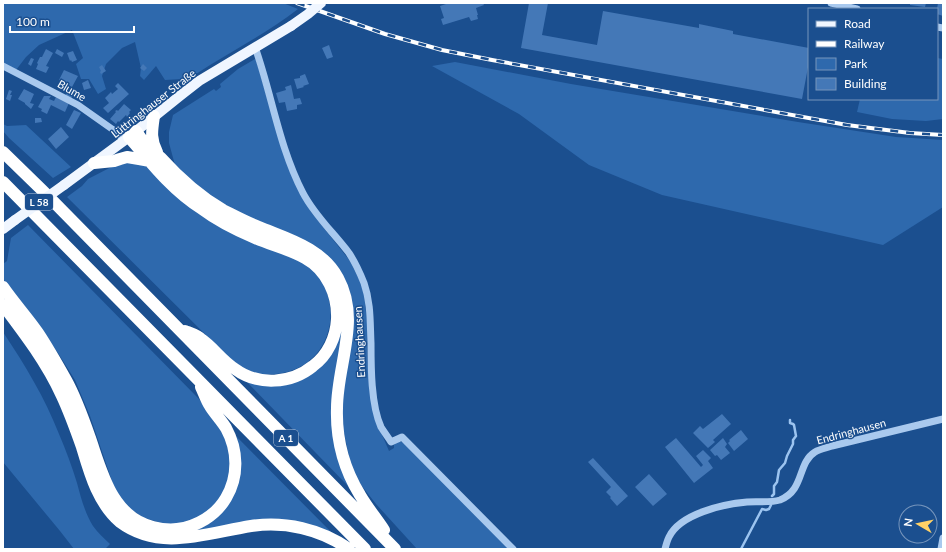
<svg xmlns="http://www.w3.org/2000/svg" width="946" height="552" font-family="Lato,sans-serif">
<rect width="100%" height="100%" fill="#1b4f8f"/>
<!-- green -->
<path fill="#2e69ad" d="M3,3h280l15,6c-32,25 -68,43 -102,65l-3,1 -1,-2 -10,6 -17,1 -9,-14 -12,14 -4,-4 1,-8 -6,-26 -13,6 -16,16 -4,12 4,13 -8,5 -9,-15h-8l-5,-15 7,-6 -11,-28 -33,15 -13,12 -10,13 -13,-6z
M937,58l6,1v60l-17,2 -34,-2 -35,-7 3,-13h77z
M255,59l1,1 26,89 29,63 39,49 11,22 3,11 3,27v35l2,26 8,41 12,28 5,-3v-3c4,-4 5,-4 10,-2l107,106h-94l-41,-45 -15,-19 -10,-19 -8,-38 -2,-19 10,-112 -107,-81 -36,-22 -16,-12 -17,-17 -6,-22v-11l4,-17 41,-26 2,2 5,-4 -1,-3 18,-15z
M455,62l116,22 227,38 98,15 47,3v67l-60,38 -221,-50 -73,-30 -70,-51 -87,-48z
M3,124l4,2 19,-1 45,42 -18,11 -44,-40 -6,-7z
M125,161l21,5 164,100c4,6 10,11 13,17 20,40 -1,87 -47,91 -9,1 -26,0 -33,-5 -8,-5 -18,-15 -25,-22l-151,-150 15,-11 6,-7 31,-16z
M207,203c15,10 29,18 45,25 23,10 49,17 69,34 45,40 12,98 12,147 0,28 7,52 18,77l-1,1h-1l-105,-108c11,4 23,6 36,5 37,-3 64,-37 61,-74 -2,-15 -7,-30 -18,-41 -19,-21 -48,-26 -73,-37 -16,-7 -31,-15 -45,-25z
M28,225l170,173 11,12 14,20 9,32 -7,31 -21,23 -31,10 -29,-8 -14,-9 -5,-5 -10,-14 -25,-74 -15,-36 -17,-27 -25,-36 -30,-38v-15l4,-3 4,-23z
M3,295c6,8 12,16 18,24 4,5 9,10 14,16 10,16 21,32 29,49 8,16 14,31 20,48 12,34 20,78 57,95 13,6 28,7 41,5 21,-4 40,-18 49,-37 11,-21 9,-43 0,-64l104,105c-31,-14 -64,-18 -98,-10 -18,4 -37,10 -56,11 -36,1 -65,-15 -80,-48 -7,-16 -12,-32 -17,-49 -6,-18 -13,-36 -22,-53 -16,-32 -38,-59 -59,-88z
M3,332c22,33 42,66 56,102 7,16 13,33 18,49 4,15 8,30 16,43 5,7 11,12 17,18l-5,5h-31l-14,-18 -57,-69z"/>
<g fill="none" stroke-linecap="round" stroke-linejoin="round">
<!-- stream -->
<path stroke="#9cc4f0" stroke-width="2.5" d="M772,496l2,-2v-8l3,-4 2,-12 6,-7 2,-7 6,-12v-4l3,-4 -2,-11 -1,-1 -3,-1v-3
M741,549l21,-40 4,1 3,-1 2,-4"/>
</g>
<!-- building -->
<path fill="#4478b7" d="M449,3h34l1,2 -8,3 2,7h-1l1,4 -7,2 -2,-4 -26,8 -2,-6 3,-1 -4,-12z
M529,3h19l-6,32 55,10 6,-34 96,17v-4l34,7v3l76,14v14l-7,37 -281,-51z
M910,3h16l-1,4 -15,-2z
M938,3h5v13l-6,-2v-5z
M329,45l4,12 -6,2 -5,-11z
M46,49l7,4 -7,13 3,1 -3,6 -10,-4 2,-5 -1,-1 3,-6h2z
M57,49l7,4 -2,4 -7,-4z
M73,51l4,9 -5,2 -1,-2 -1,1 -3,-8z
M31,58l3,1 -3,7 -3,-2z
M143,64l4,4 -3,3 -4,-3z
M102,65l4,6 -5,3 -1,-2 1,-1 -2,-4z
M64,70l14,6 -6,11 -13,-7z
M305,74l4,10 -6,2 1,1 -7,2 -3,-10 6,-1v-2z
M88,80l3,8 -7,2 -2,-7z
M118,83l11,11 -21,19 -5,-5 6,-5 -4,-5 6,-6 1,2 6,-5 -3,-3z
M291,85l3,14 6,-1 2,6 -5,1v4l-10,2 -2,-9 -6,1 -3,-10 10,-3 -1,-3z
M24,89l10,5 -4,9 4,1 -3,5 -6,-5v-1l-7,-4z
M67,89l4,2 -1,3 3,1 -2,4 -6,-3 2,-4h-1z
M9,90l3,1 -2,4h2l-2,6 -4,-2z
M44,96h7l-2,3 5,2 2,-4 13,6 -4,9 -14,-7 -4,9 -6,-3 1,-2 -4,-2z
M124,104l7,6 -2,2 1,1 -3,4 -1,-2 -7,7 -1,-1 -2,3 -6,-5 6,-7 -1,-1 2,-1 1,1z
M74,110l7,3 -9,16 -6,-4z
M35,118h6l1,4 -7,1z
M61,127l8,10 -13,12 -8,-10z
M722,414l9,10 -18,16 2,2 -7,6 -15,-15 7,-7 3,3z
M741,430l7,9 -14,12 -6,-8 2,-2 -1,-1z
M676,438l25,29 2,-2 -7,-9 7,-6 8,8 -3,3 5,7 -19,15 -29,-36z
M723,438l4,6 -2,3 5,6 -9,7 -4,-5 -2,1 -5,-6z
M593,458l35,38 -11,10 -7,-8 1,-1 -5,-5 5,-5 -23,-25z
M649,474l18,20 -14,12 -18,-19z"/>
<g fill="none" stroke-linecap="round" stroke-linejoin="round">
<!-- minor -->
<path stroke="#a9c9ee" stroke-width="7" d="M831,3l26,6
M937,27l6,1
M255,47c17,48 24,100 48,146 12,23 31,40 46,60 6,9 11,20 15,30 7,20 6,39 7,60 0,24 0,62 10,84 3,5 7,10 10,15l11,-5 111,112
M3,66l75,39 34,24 13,11
M665,549c1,-4 2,-8 4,-12 11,-23 54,-33 78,-35 10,-1 23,1 33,-2 25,-10 17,-37 35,-48 5,-3 11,-4 17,-6l111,-27
M941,549l2,-11"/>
<!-- major -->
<path stroke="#f0f6ff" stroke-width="10" d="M64,185l61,-45 56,-45 18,-14 92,-55
M3,229l12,-9"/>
<!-- highway -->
<path stroke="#fff" stroke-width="12" d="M154,116c-2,14 -4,23 3,36
M136,131c4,6 8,12 13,17 4,4 8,6 12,10 18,20 38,38 62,52 12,6 23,12 36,17 29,12 63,21 79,51 23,42 -1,87 -1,130 -1,30 7,61 23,87 7,12 16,23 24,35
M129,137c22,26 44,54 73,72 16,12 34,21 53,29 16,7 34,11 50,20 22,12 33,37 32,61 -1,18 -9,36 -24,47 -22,18 -55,20 -78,3 -13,-8 -22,-22 -34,-30 -4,-4 -11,-6 -16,-8
M3,152l40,39 352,358
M94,163l20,-2 6,-2 7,-2 12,2 11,2
M3,182l362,367
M3,287c11,16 24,30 35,46 10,15 19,31 28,47 10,18 17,38 24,58 12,35 22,79 63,89 8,2 16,3 24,2 20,-2 39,-14 49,-31 13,-22 12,-48 0,-70 -5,-8 -11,-14 -16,-22 -4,-6 -6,-13 -9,-19
M3,305c22,29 44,58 59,91 8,17 14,34 20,51 8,27 16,56 38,75 40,30 87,11 131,4 34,-5 69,3 98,23"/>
<defs>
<path id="rail" d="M297,3l88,31 57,16 50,10 355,65 63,8 33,2"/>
</defs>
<!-- rail casing -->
<use href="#rail" stroke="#fff" stroke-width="4"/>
<!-- rail -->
<use href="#rail" stroke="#1b4f8f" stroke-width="2.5" stroke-dasharray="8" stroke-linecap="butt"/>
<!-- major-bridge -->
<path stroke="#f0f6ff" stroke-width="10" d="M291,26l17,-12 13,-11
M15,220l49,-35"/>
</g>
<g text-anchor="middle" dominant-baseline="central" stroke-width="3" stroke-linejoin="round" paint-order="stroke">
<!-- shield labels -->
<g fill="#1b4f8f" stroke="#bbcadd" stroke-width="1">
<rect x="25" y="194" width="28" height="16" rx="3"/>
<rect x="274" y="430" width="24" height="16" rx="3"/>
</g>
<g font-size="10" font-weight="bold" fill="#fff">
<text x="39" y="202">L 58</text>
<text x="286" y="438">A 1</text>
</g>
<!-- street labels -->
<g font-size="11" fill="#fff" stroke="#1b4f8f">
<text transform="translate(72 90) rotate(30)">Blume</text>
<text transform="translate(153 103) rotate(-38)">Lüttringhauser Straße</text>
<text transform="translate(359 342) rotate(-93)">Endringhausen</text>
<text transform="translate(851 431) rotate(-15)">Endringhausen</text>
</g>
</g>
<!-- border -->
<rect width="946" height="552" fill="none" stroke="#ffffff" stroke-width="8"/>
<!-- legend -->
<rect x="808" y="8" width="130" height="92" fill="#1b4f8f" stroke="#7695bc"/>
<rect x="816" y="21" width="20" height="6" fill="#f0f6ff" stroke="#7695bc"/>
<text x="844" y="28" font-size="12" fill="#ffffff">Road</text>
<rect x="816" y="41" width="20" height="6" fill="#ffffff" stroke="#7695bc"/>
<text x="844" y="48" font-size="12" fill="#ffffff">Railway</text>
<rect x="816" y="58" width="20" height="12" fill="#2e69ad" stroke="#7695bc"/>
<text x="844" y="68" font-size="12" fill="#ffffff">Park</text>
<rect x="816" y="78" width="20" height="12" fill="#4478b7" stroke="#7695bc"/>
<text x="844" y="88" font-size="12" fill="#ffffff">Building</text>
<!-- north arrow -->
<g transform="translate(918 524) rotate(279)"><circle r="19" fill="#1b4f8f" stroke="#7695bc"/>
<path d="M0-3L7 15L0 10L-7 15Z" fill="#ffd166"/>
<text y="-6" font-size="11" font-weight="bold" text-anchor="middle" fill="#ffffff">N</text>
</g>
<!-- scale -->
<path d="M10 26v6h124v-6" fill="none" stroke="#ffffff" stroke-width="2"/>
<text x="16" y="26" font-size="12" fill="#ffffff" stroke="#1b4f8f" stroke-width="3" paint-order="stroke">100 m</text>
</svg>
